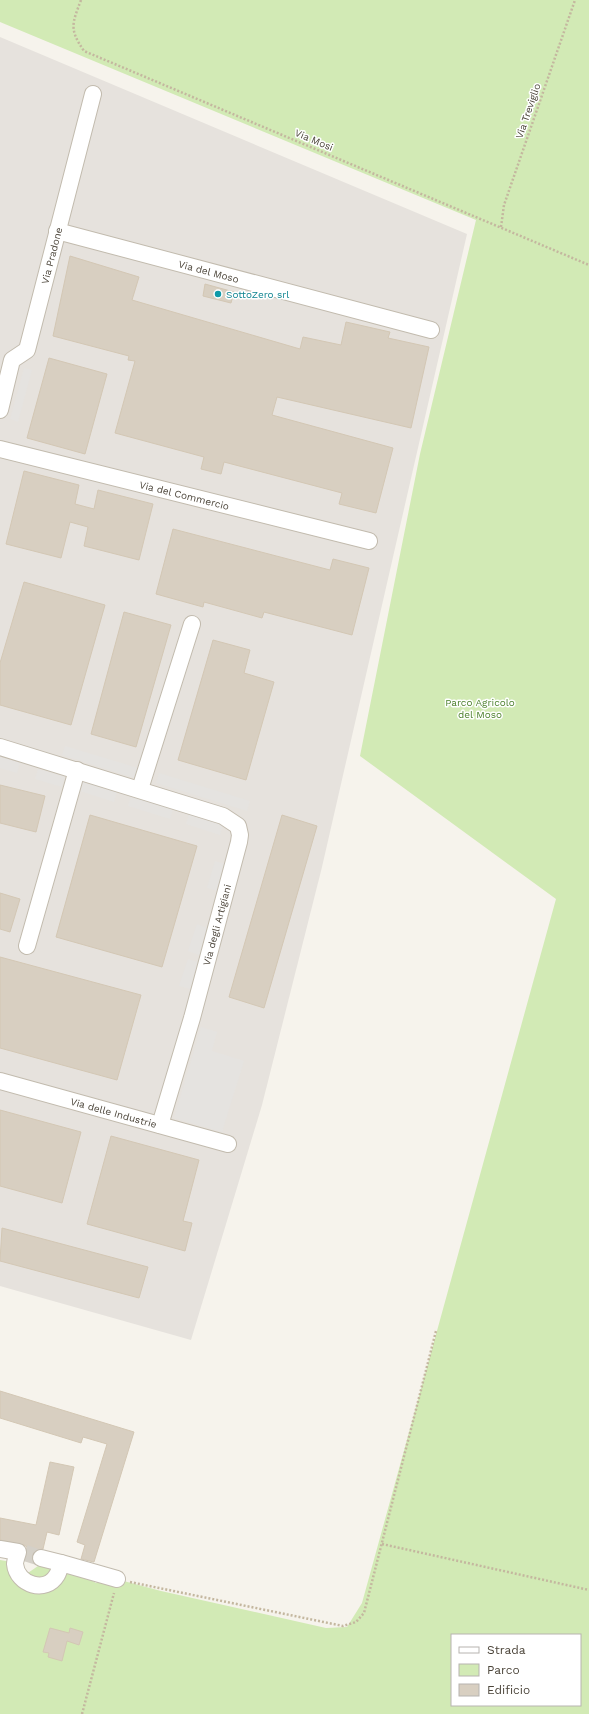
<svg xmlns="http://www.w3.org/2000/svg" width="589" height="1714" font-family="'Work Sans',sans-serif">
<rect width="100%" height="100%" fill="#f6f3ec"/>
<!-- industrial -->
<path fill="#e6e2dd" d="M0,37l467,197 -145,633 -60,238 -71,235 -191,-54z"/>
<!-- green -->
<path fill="#d2eab5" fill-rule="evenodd" d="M0,0h589v1714h-589v-154l18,3 7,12 13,-9c21,4 41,5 58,17l9,-7 56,15 165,37 21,-1 15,-24 194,-704 -196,-143 60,-302 56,-234 -476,-198zM452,1635h128v70h-128z"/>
<!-- parking -->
<path fill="#e5e3e0" d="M24,368l8,2 -14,52 -8,-3z
M65,746l73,22 -3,10 -73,-23z
M0,757l20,6 -3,10 -17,-5z
M38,769l27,8 -3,10 -27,-8z
M159,773l91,28 -3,10 -91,-28z
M83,781l34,11 -3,10 -34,-11z
M131,796l42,13 -3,10 -42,-13z
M189,814l34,11 -3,10 -34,-11z
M215,861l10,3 -8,27 -10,-3z
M197,924l10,4 -8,27 -11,-4z
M188,959l10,3 -8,27 -11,-3z
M201,1027l16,5 -5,19 32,10 -22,71 -48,-14z"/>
<!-- building -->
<path fill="#d8cfc1" stroke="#d3c7b4" d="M70,256l69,21 -7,23 168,49 3,-12 38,8 5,-23 44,10 -2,6 41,9 -18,81 -134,-31 -5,18 121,33 -17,65 -37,-9 3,-11 -118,-31 -3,12 -20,-5 3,-12 -89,-24 20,-72 -7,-1 1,-4 -76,-20z
M205,284l29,8 -3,11 -28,-7z
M49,358l58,16 -22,80 -58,-16z
M24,471l55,14 -4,19 19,5 4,-19 55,14 -14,56 -55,-14 4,-19 -18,-5 -9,36 -55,-14z
M173,529l157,41 3,-11 36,9 -17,67 -88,-23 -2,6 -58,-16 -1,5 -47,-13z
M24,582l81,23 -34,120 -71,-20v-42z
M124,612l47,13 -35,122 -45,-13z
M213,640l37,10 -6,23 30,9 -28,98 -68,-20z
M0,785l45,11 -9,36 -36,-9z
M90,815l107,31 -35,121 -106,-30z
M282,815l35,11 -53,182 -35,-11z
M0,893l20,6 -10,33 -10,-3z
M0,957l141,38 -24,85 -117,-32z
M0,1110l81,22 -19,71 -62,-17z
M111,1136l88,24 -16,61 9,2 -7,28 -98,-27z
M2,1228l146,39 -9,31 -139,-37z
M0,1391l134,41 -40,130 -13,-3 4,-14 -8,-3 30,-98 -24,-7 -2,6 -81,-25z
M50,1462l24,5 -15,68 -12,-3 -4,17 -9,2 -2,8 -6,-2 1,-10 -3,-2 -24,-5v-22l36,7z
M50,1628l19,5 1,-5 13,4 -4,13 -12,-4 -5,20 -14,-4 1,-4 -6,-1z"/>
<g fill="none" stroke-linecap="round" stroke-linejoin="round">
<!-- minor-tunnel -->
<path stroke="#d4d0c8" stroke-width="16" stroke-dasharray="16 8" stroke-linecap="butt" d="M25,1553l16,5"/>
<defs>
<g id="minor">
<path id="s1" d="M57,231l374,99"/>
<path id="s2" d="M0,410l12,-50 15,-10 66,-256"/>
<path id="s3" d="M0,449l369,92"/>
<path d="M0,747l223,69 15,10 2,9 -1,7 -47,176 -32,107"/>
<path d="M140,789l52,-165"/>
<path d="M27,946l50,-176"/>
<path id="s4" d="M0,1081l228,63"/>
<path d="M0,1549l18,3c-1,4 -3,9 -3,12 2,21 31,30 42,11 2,-3 3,-8 4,-12l56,16"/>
<path d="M41,1558l20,5"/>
</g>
</defs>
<!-- minor casing -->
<use href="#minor" stroke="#c2bbae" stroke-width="18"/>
<!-- path -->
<path stroke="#c4b79f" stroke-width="2.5" stroke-dasharray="2 2" stroke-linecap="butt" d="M81,0c-9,24 -12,29 3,51l505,214
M501,227l3,-22 71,-205
M382,1544l207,46
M130,1582l213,44 13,-4 8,-9 72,-282
M82,1714l32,-121"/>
<!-- minor -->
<use href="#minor" stroke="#fff" stroke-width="16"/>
</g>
<!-- markers -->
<circle fill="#0f9aa8" stroke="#fff" stroke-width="1.5" cx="218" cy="294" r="4"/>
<g text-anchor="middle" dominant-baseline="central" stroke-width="3" stroke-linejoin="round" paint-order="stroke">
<!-- street labels -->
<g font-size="10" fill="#4b4439" stroke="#fff">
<text transform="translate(528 111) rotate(-71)">Via Treviglio</text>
<text transform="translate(314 140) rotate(23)">Via Mosi</text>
<text stroke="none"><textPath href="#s2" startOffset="167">Via Pradone</textPath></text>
<text stroke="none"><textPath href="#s1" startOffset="157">Via del Moso</textPath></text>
<text stroke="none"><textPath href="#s3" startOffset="190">Via del Commercio</textPath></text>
<text transform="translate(217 925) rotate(-75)">Via degli Artigiani</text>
<text stroke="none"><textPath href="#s4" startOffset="118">Via delle Industrie</textPath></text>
</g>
<!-- culture labels -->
<g font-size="10" fill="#0d838f" stroke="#fff" text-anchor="start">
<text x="226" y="294">SottoZero srl</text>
</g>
<!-- park labels -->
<g font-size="10" fill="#4a7f2a" stroke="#fff">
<text x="480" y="702">Parco Agricolo<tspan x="480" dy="12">del Moso</tspan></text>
</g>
</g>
<!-- legend -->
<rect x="451" y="1634" width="130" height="72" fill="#ffffff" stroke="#b7b4b0"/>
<rect x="459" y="1647" width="20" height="6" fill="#ffffff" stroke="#b7b4b0"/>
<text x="487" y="1654" font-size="12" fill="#4b4439">Strada</text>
<rect x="459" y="1664" width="20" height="12" fill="#d2eab5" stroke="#b7b4b0"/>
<text x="487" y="1674" font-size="12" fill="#4b4439">Parco</text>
<rect x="459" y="1684" width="20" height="12" fill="#d8cfc1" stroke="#b7b4b0"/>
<text x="487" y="1694" font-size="12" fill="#4b4439">Edificio</text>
</svg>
